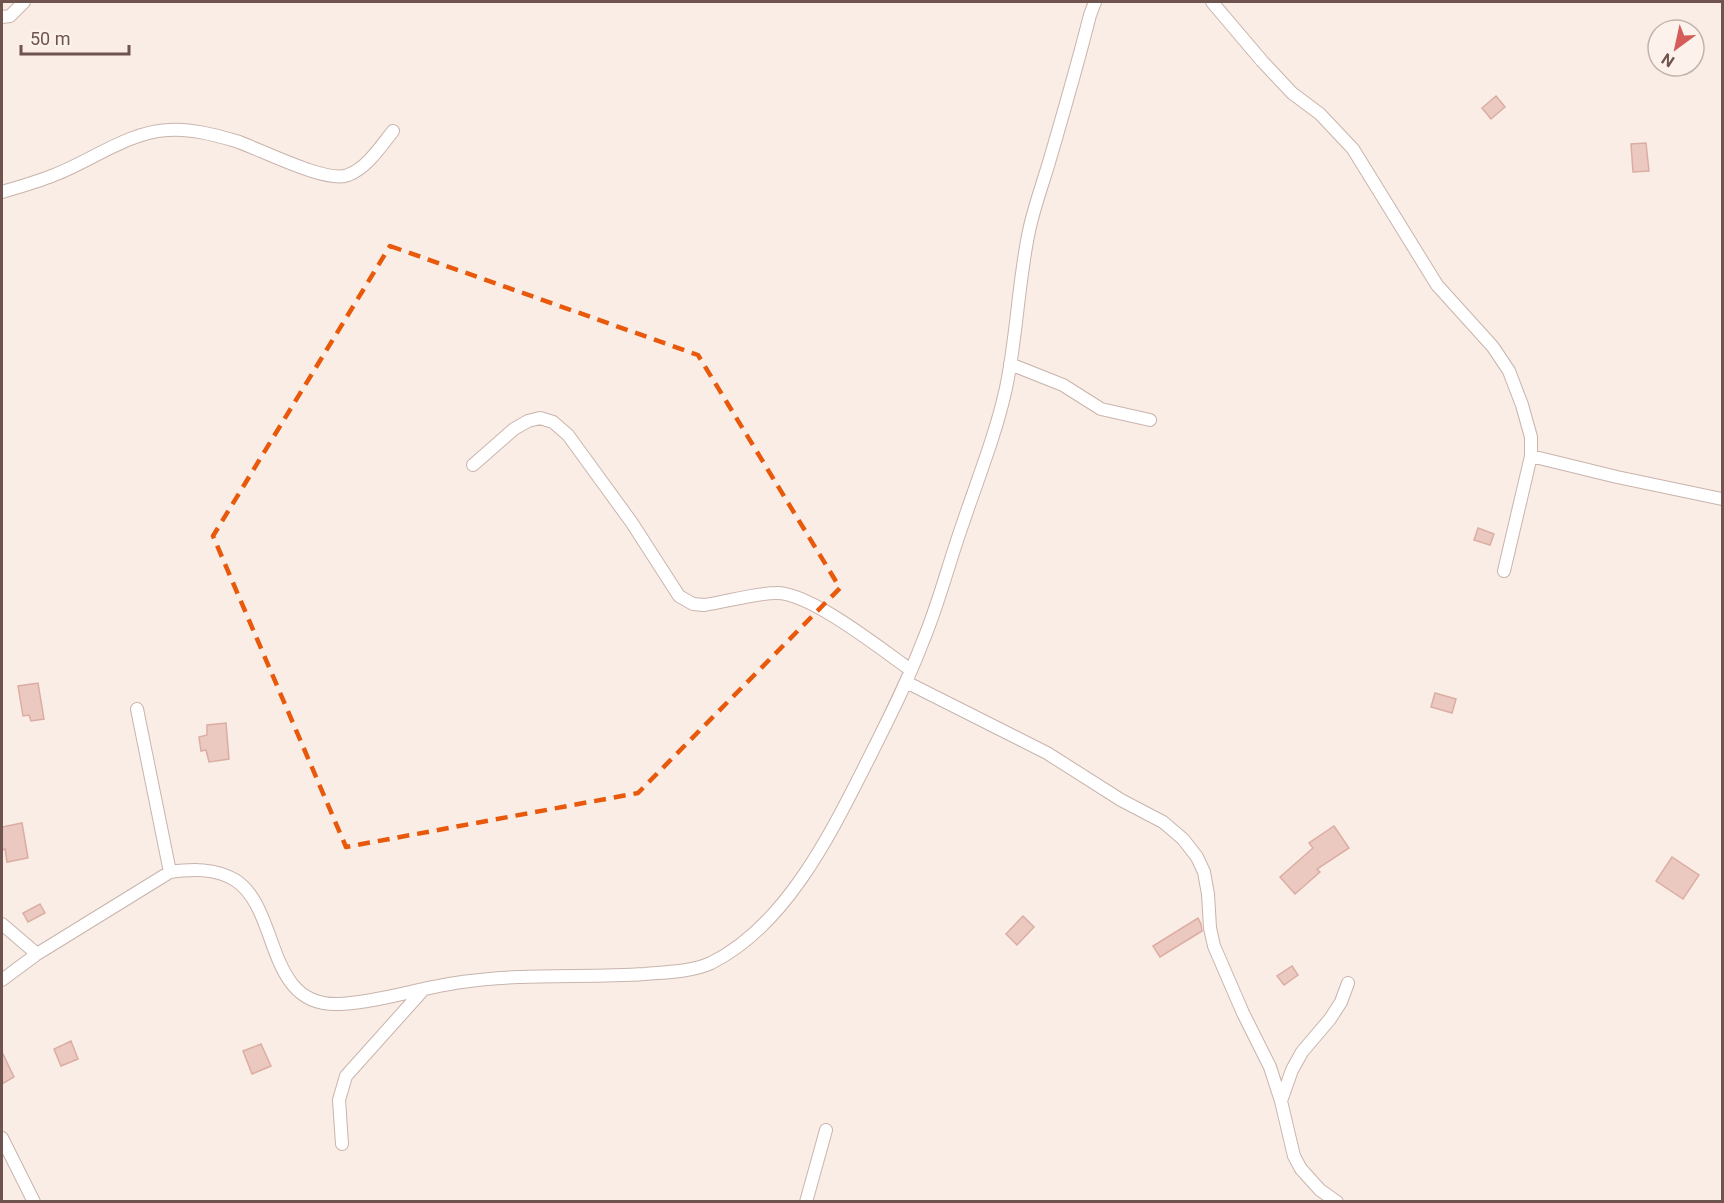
<svg xmlns="http://www.w3.org/2000/svg" width="1724" height="1203" font-family="Roboto,sans-serif">
<rect width="100%" height="100%" fill="#f9ede5"/>
<!-- building -->
<path fill="#ebc9c0" stroke="#dbada3" stroke-width="1.5" d="M1496,96l9,11 -14,12 -9,-11z
M1646,143l3,28 -16,1 -2,-28z
M1478,528l16,6 -4,11 -16,-5z
M38,683l6,36 -13,2 -2,-6 -6,1 -5,-30z
M1435,693l21,6 -4,14 -21,-6z
M226,723l3,36 -20,3 -3,-12 -5,1 -2,-14 8,-2v-10z
M22,823l6,35 -21,4 -2,-13 -3,1v-23z
M1334,826l15,22 -32,21 3,3 -25,22 -15,-17 33,-29 -4,-5z
M1672,857l27,18 -16,24 -27,-18z
M40,904l5,9 -17,9 -5,-9z
M1023,916l11,11 -17,18 -11,-11z
M1198,918l3,6 1,7 -42,26 -7,-11z
M1292,966l6,9 -14,10 -7,-9z
M71,1041l7,18 -17,7 -7,-17z
M261,1044l10,22 -19,8 -9,-23z
M2,1052l12,25 -12,7z"/>
<g fill="none" stroke-linecap="round" stroke-linejoin="round">
<defs>
<path id="street" d="M1212,2l50,59 30,32 28,21 33,35 84,136 56,62 16,24 13,34 9,32v19l-27,115
M2,17l8,-1 14,-14
M2,192c17,-5 35,-10 52,-17 37,-14 74,-43 114,-45 22,-2 47,5 68,11 24,8 91,43 112,34 19,-7 33,-29 45,-44
M1010,364l53,21 38,24 49,11
M1531,456l86,21 105,22
M473,465l41,-36 14,-8 12,-3 13,4 15,13 64,88 47,73 14,8 11,1c21,-3 52,-12 72,-12 34,-1 106,57 135,77
M906,682l141,71 74,47 42,22 20,17 14,18 7,15 4,22 2,34 4,18 29,67 27,54 11,34 13,55 7,13 19,21 17,12
M137,709l33,163
M2,924l35,30
M2,980l35,-26 133,-82c22,-3 45,-4 65,8 46,29 29,128 105,124 41,-2 82,-17 122,-22 61,-9 123,-4 183,-8 22,-2 46,-2 66,-11 75,-37 120,-130 156,-201 20,-40 40,-79 56,-121 16,-38 26,-79 40,-118 15,-45 33,-89 43,-135 11,-52 12,-105 23,-157 5,-24 14,-48 21,-72 14,-48 28,-96 40,-144l5,-13
M1281,1101l11,-31 10,-18 28,-33 11,-17 7,-19
M2,1138l32,64
M342,1144l-3,-44 7,-24 78,-87
M806,1202l20,-72"/>
</defs>
<!-- street casing -->
<use href="#street" stroke="#c9b4ad" stroke-width="14"/>
<!-- street -->
<use href="#street" stroke="#fff" stroke-width="12"/>
</g>
<!-- marked area -->
<path fill="none" stroke="#e8590c" stroke-width="4.5" stroke-dasharray="12 8" stroke-linejoin="round" d="M390,246l308,109 142,233 -202,205 -292,54 -133,-311z"/>
<!-- border -->
<rect width="1724" height="1203" fill="none" stroke="#6f534e" stroke-width="6"/>
<!-- north arrow -->
<g transform="translate(1676 48) rotate(213)"><circle r="28" fill="#fcf2eb" stroke="#c4b2ac" stroke-width="1.5"/>
<path d="M0-4.5L10 22L0 15L-10 22Z" fill="#d45c59"/>
<text y="-9" font-size="16" font-weight="bold" text-anchor="middle" fill="#6f534e">N</text>
</g>
<!-- scale -->
<path d="M21 45v9h108v-9" fill="none" stroke="#6f534e" stroke-width="3"/>
<text x="30" y="45" font-size="18" fill="#6f534e" stroke="#fcf2eb" stroke-width="4.5" paint-order="stroke">50 m</text>
</svg>
